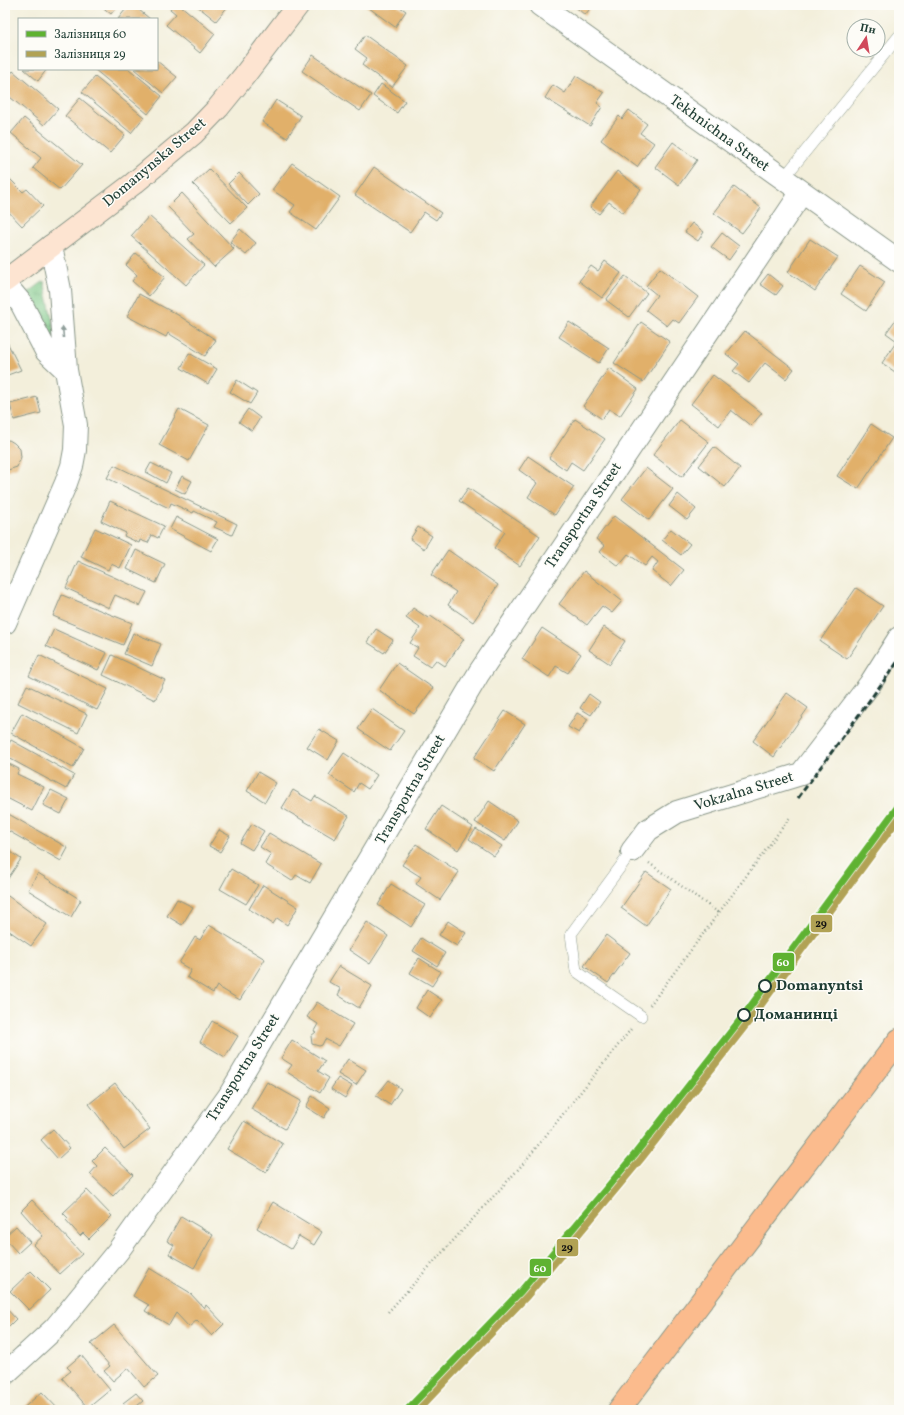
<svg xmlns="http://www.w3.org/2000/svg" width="904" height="1415" font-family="Vollkorn,serif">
<defs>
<pattern id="grass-tufts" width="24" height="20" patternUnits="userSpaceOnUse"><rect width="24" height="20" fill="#7ac685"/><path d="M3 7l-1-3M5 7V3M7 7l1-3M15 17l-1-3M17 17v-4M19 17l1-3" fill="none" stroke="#63a26e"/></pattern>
</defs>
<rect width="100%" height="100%" fill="#fdfcf7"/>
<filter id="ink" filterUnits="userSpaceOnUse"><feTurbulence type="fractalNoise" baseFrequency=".025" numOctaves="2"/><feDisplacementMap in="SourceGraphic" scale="8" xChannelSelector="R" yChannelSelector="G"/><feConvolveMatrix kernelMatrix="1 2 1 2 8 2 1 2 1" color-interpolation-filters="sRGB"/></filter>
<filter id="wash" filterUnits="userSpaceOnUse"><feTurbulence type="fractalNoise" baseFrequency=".012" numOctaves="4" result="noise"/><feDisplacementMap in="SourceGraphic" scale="16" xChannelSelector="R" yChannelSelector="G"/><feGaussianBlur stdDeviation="0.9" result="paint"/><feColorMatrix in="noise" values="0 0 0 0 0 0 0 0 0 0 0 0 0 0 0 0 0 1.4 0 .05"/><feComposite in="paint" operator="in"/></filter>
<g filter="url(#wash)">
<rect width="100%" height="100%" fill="#f3efdb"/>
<!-- grass -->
<path fill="url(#grass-tufts)" stroke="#4c825c" d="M44,281l14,66 -4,2 -26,-56z"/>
<g id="blocks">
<!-- building -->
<path fill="#e1b06b" d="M100,5h18l-7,9z
M129,5h4l17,14h-32z
M173,5h7l35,29 -15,19 -34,-28 10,-11 -6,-5z
M196,5h33l-13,16z
M365,5h32l9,6 -11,16z
M573,5h20l-8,10z
M365,35l43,31 -16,21 -30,-22 5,-7 -12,-9z
M313,55l58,40 -11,16 -58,-40z
M157,61l20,16 -14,16 -29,-24h23z
M24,69h23l-9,12z
M94,69h35l33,27 -14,18z
M13,71l45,38 -14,16 -39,-32v-12z
M576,76l28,17 -7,10 5,4 -12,19 -45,-28 8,-13 12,8z
M95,77l49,40 -13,16 -49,-41z
M381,84l24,17 -8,12 -24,-17z
M80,98l45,37 -15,18 -45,-37z
M276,100l25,16 -14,22 -25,-16z
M629,110l18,14 -7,9 14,10 -17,24 -36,-27 18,-24 3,3z
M24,118l58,47 -22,25 -27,-22 8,-10 -30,-25z
M673,142l24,18 -18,25 -24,-18z
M292,163l48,34 -24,33 -26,-18 5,-7 -23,-15z
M374,167l67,46 -5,7 -12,-8 -14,20 -55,-37z
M5,168l3,3 -3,3 18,18 4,-3 16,17 -21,20 -17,-18 4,-3 -4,-4z
M209,169l38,39 -16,15 -38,-39z
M617,171l24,18 -18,24 -14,-11 -10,12 -9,-7z
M239,173l20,21 -11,11 -20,-21z
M734,187l27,21 -19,25 -28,-20z
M182,193l52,56 -20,18 -26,-28 6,-5 -26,-27z
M149,216l55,49 -18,20 -55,-49z
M692,223l12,9 -6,9 -13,-9z
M240,229l16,14 -10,12 -16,-13z
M722,233l17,13 -10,14 -18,-13z
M810,239l28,18 -23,34 -27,-19z
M136,253l29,24 -16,19 -17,-15 5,-6 -11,-10z
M605,261l16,12 -19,25 -23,-17 12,-15 7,5z
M860,266l25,16 -19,29 -25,-17z
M660,268l38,29 -19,26 -6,-4 -6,7 -21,-16 11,-15 -11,-9z
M768,274l15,12 -7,9 -16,-11z
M625,276l22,17 -18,24 -23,-17z
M139,294l39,21 38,25 -11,16 -37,-23 -2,4 -39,-21z
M899,315v57l-1,2 -16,-11 15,-22 -11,-8z
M569,322l40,26 -10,15 -40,-26z
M641,322l29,20 -27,40 -29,-19z
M745,331l49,38 -8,10 -21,-16 -16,20 -16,-12 6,-7 -13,-10z
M5,338l16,32 -16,6z
M189,353l28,16 -9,15 -27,-16z
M609,368l29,21 -18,27 -11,-7 -7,10 -19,-13z
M713,375l49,38 -11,13 -20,-16 -12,16 -28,-22z
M237,380l20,13 -7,11 -20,-12z
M37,397l4,16 -27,7 -4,-16z
M179,409l30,16 -20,36 -30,-16z
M248,409l12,9 -8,13 -13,-9z
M575,419l30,20 -22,31 -12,-8 -5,8 -17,-12z
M680,420l29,22 -27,35 -29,-22z
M871,424l21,14 -34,51 -21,-13z
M9,440l5,3 6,6 1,8 -4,10 -12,4v-30z
M714,447l26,21 -15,19 -26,-21z
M528,456l46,31 -19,28 -27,-18 9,-14 -18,-13z
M151,463l20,10 -5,10 -20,-11z
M114,465l123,59 -5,11 -18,-8 3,-5 -23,-11 -1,2 -22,-10 -2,5 -62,-30z
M646,468l27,21 -24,31 -27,-21z
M182,476l10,5 -7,13 -10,-5z
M468,488l72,48 -20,30 -26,-18 11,-16 -46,-31z
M678,494l18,15 -9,11 -18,-14z
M110,501l54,25 -6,12 -6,-3 -4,8 -8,-3 -1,3 -15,-7 2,-3 -25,-12z
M614,516l70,54 -13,16 -19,-15 6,-9 -6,-5 -7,9 -17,-12 -10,12 -18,-14 5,-6 -9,-7z
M176,517l42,22 -7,12 -41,-22z
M418,527l14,9 -8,13 -14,-10z
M95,528l36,17 -11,23 -9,-4 -3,6 -27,-13z
M671,529l19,15 -9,11 -19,-15z
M136,550l29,14 -9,19 -29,-14z
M448,550l50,35 -25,37 -25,-17 8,-13 -25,-17z
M78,561l69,31 -7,14 -25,-11 -6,13 -43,-20z
M584,571l38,30 -10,12 -10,-7 -15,19 -28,-21z
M856,588l27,18 -36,53 -27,-18z
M62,595l70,28 -9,22 -70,-29z
M413,608l15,10 1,-3 35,24 -19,27 -9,-6 -6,7 -17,-11 5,-8 -8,-5 10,-15 -14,-10z
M604,627l21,14 -15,23 -21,-14z
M542,628l39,26 -13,19 -12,-7 -7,11 -27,-18z
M54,629l53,24 -9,17 -52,-24z
M376,629l17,11 -9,13 -17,-11z
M133,633l28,11 -9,22 -28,-12z
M39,655l69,34 -11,21 -68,-34z
M112,655l53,25 -10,20 -52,-25z
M397,663l36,25 -19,26 -35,-24z
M27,685l60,29 -9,19 -60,-30z
M787,693l21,15 -34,49 -21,-16z
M589,694l11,8 -9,13 -11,-7z
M372,709l32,22 -14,20 -32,-22z
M505,711l20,13 -31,47 -20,-13z
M22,713l62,35 -11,20 -62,-35z
M577,713l11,6 -9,14 -11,-6z
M319,729l20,12 -11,19 -21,-13z
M11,740l63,35 -8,14 -61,-33v-5z
M344,753l33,22 -9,14 -9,-6 -5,9 -25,-17z
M5,762l14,7 -2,5 27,13 -12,24 -27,-14z
M258,772l18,11 -11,19 -18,-11z
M51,790l18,9 -8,15 -18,-9z
M293,790l19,11 3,-5 34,20 -14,23 -53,-31z
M489,801l29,20 -13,20 -30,-19z
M441,806l32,21 -15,23 -32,-21z
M5,812l63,36 -7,13 -56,-32z
M252,824l12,7 -12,19 -12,-7z
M476,829l26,17 -8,10 -25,-17z
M219,830l11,6 -10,16 -11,-6z
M269,833l52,31 -11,19 -14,-8 -4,6 -27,-17 6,-10 -11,-7z
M416,844l43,28 -19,28 -24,-16 5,-7 -19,-12z
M5,848l16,11 -16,24z
M231,869l27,16 -12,19 -26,-15z
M646,872l25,17 -25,37 -25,-18z
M38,873l43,27 -10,17 -43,-27z
M391,884l34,21 -14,22 -33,-22z
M263,885l35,22 -11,18 -10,-7 -4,6 -24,-15z
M5,894l42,30 -16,22 -26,-18z
M177,899l16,8 -11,18 -15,-9z
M448,921l18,12 -9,13 -18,-11z
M367,922l21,14 -18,28 -21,-14z
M209,925l56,34 -25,41 -23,-14 -4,7 -26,-16 4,-7 -12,-7 16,-26 5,3z
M606,935l24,18 -22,30 -24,-17z
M421,938l24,15 -8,13 -24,-15z
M419,958l22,14 -9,14 -22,-13z
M339,966l33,20 -13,22 -21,-13 3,-6 -12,-7z
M427,990l15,10 -12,18 -14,-10z
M317,1002l36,22 -14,22 -14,-7 -3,6 -3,1 -7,-2 -1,-8 5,-4 -2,-1 4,-7 -11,-7z
M212,1021l26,15 -13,21 -25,-15z
M292,1040l33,21 -7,10 11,7 -9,15 -33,-21 5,-7 -11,-7z
M348,1059l18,11 -10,15 -18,-11z
M338,1078l14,8 -7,12 -14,-9z
M389,1080l12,9 -11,16 -14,-9z
M267,1082l34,19 -16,28 -34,-20z
M115,1083l35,46 -26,20 -35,-45z
M312,1096l18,12 -6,10 -18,-11z
M244,1121l39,23 -17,28 -39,-23z
M53,1129l17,19 -12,11 -17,-19z
M105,1148l28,27 -20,21 -23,-22 7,-8 -5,-5z
M87,1190l25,26 -23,23 -6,-6 -3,3 -14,-16 2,-2 -5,-5z
M32,1200l50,54 -22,20 -27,-29 10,-9 -22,-25z
M273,1202l49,30 -8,13 -15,-9 -8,13 -34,-21z
M181,1216l32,19 -19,33 -25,-14 5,-9 -7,-4z
M16,1226l14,16 -12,11 -13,-14v-3z
M149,1268l40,24 15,16 2,-3 18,19 -12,12 -15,-16 -8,7 -13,-14 -7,12 -24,-14 4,-6 -16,-9z
M31,1271l19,19 -21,20 -19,-19z
M5,1307l11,12 -11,11z
M114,1325l44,51 -14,11 -16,-19 -15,13 -9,-10 6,-5 -19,-22z
M81,1355l29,35 -22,18 -26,-30 9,-7 -4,-4z
M42,1392l17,18h-38z
M136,1393l7,8 -11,9h-2l-7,-7z"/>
</g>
</g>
<g filter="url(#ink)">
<use href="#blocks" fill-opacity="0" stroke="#899688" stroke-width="1"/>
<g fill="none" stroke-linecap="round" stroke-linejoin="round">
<defs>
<path id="lane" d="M783,179l116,-143
M632,851l-61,83 5,37 65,45"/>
<path id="street" d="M540,5l359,256
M5,284l16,19 25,48 20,19
M5,623l61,-140 6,-17 3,-16 1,-25 -10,-55 -6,-80 -9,-44
M632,851l16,-21 29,-18 124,-38 69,-90 29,-46
M5,1374l50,-46 63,-77 111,-155 250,-423 323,-481"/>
<path id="secondary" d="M5,281l128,-97 61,-51 24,-25 26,-32 54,-71"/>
<path id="primary" d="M619,1410l280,-370"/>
</defs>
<!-- lane casing -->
<use href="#lane" stroke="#899688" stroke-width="12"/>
<!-- street casing -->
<use href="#street" stroke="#899688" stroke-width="24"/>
<!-- secondary casing -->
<use href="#secondary" stroke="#899688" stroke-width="24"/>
<!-- primary casing -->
<use href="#primary" stroke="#899688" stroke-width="24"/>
<!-- path -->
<path stroke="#899688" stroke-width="2.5" stroke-dasharray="1 3" stroke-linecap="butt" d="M649,863l70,50
M650,1005l141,-189
M388,1312l135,-148 109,-136"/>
<!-- lane -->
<use href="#lane" stroke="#fff" stroke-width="11"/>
<!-- street -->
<use href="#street" stroke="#fff" stroke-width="22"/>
<!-- secondary -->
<use href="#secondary" stroke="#fde4d1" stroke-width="22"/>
<!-- primary -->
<use href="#primary" stroke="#fbbb8d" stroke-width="22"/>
<!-- rail -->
<path stroke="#1f3d34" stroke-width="3" stroke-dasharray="6 3" stroke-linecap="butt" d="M798,798l101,-138"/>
<defs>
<path id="rail-1" d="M407,1410l114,-119 114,-137 109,-139 155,-210"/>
<path id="rail-2" d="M418,1410l109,-114 114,-137 109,-139 149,-202"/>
</defs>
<!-- rail-1 casing -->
<use href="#rail-1" stroke="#fdfcf7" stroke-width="10"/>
<!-- rail-2 casing -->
<use href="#rail-2" stroke="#fdfcf7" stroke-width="10"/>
<!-- rail-1 -->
<use href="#rail-1" stroke="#5fb231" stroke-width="7"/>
<!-- rail-2 -->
<use href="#rail-2" stroke="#b1a254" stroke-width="7"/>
</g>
<!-- one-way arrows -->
<defs><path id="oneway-solid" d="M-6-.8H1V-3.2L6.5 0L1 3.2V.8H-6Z"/></defs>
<use fill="#8f9e9a" href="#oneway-solid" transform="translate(63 332) rotate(-95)"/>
</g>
<!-- markers -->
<g fill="#fdfcf7" stroke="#1f3d34" stroke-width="2">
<circle cx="765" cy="986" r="6"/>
<circle cx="744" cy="1015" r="6"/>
</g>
<g text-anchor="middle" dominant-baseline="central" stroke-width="3" stroke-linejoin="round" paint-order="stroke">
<!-- street labels -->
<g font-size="15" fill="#1f3d34" stroke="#fdfcf7">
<text transform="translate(719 134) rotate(36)">Tekhnichna Street</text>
<text transform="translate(155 163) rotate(-40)">Domanynska Street</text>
<text transform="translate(584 516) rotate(-56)">Transportna Street</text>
<text transform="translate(411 790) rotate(-60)">Transportna Street</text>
<text transform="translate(744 792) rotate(-17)">Vokzalna Street</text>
<text transform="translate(244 1068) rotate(-58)">Transportna Street</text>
</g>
<!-- stop labels -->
<g font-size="15" font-weight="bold" fill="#1f3d34" stroke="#fdfcf7" text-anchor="start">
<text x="776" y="986">Domanyntsi</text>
<text x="754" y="1015">Доманинці</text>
</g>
</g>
<g stroke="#fdfcf7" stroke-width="1.5">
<rect x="810" y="914" width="23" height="19" rx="4" fill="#b1a254"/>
<rect x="772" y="952" width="23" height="20" rx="4" fill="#5fb231"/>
<rect x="556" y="1238" width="23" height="19" rx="4" fill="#b1a254"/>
<rect x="529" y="1258" width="23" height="19" rx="4" fill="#5fb231"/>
</g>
<g font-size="11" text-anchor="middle" font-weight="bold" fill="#fff">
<text x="783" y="966">60</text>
<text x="540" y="1272">60</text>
</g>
<g font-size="11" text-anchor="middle" font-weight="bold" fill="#111">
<text x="821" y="927">29</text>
<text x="567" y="1251">29</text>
</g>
<!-- margin -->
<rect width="904" height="1415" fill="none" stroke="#fdfcf7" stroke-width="20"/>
<!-- legend -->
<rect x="18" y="18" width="140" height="52" fill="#fdfcf7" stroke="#a4b0a9"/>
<rect x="26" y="31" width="20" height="6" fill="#5fb231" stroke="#a4b0a9"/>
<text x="54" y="38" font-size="12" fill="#1f3d34">Залізниця 60</text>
<rect x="26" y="51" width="20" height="6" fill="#b1a254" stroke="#a4b0a9"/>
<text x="54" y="58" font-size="12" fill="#1f3d34">Залізниця 29</text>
<!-- north arrow -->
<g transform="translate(866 38) rotate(12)"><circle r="19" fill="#fdfcf7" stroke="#a4b0a9"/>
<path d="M0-3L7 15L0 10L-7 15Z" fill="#d1495b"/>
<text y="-6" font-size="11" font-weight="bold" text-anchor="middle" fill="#1f3d34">Пн</text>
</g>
</svg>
